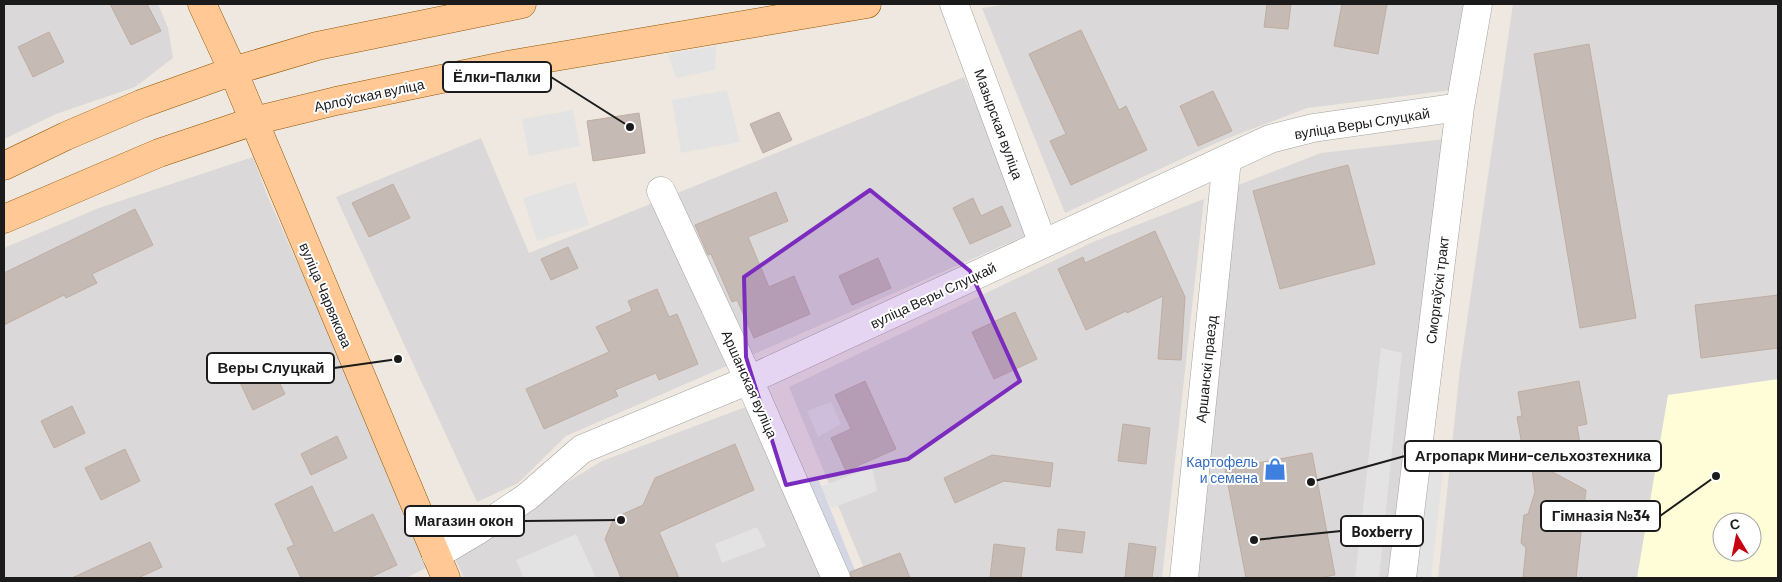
<svg xmlns="http://www.w3.org/2000/svg" width="1782" height="582" font-family="Barlow,sans-serif">
<rect width="100%" height="100%" fill="#eee8e0"/>
<!-- residential -->
<path fill="#dad8d8" fill-rule="evenodd" d="M4,4h154l10,24 5,30 -38,29 -79,27 -52,25z
M1010,4h455l-13,86 -145,18 -89,34 -153,71 -83,-205z
M1513,4h265v574h-340l22,-209zM1722,522h30v30h-30z
M964,77l68,156 -466,203 -48,47 -41,19 -141,-305 145,-59 48,115z
M1445,139l-51,439h-200l42,-392 85,-33z
M253,157l14,38 165,370 -26,13h-402v-330l95,-40z
M1204,199l-42,379h-294l-79,-191 304,-145z
M751,405l72,173h-359l-8,-17 7,-15 139,-85z"/>
<!-- education -->
<path fill="#fffcd8" fill-rule="evenodd" d="M1778,379v199h-141l31,-183zM1722,522h30v30h-30z"/>
<!-- parking -->
<path fill="#e3e3e3" d="M716,46l-1,24 -39,8 -8,-24z
M727,90l13,52 -59,11 -9,-53z
M573,110l7,36 -51,10 -7,-37z
M575,182l14,43 -52,16 -14,-43z
M1381,348l21,5 -23,225h-24z
M831,402l10,22 -23,13 -11,-26z
M1425,442l21,2 -15,134h-21z
M872,467l5,24 -45,17 -12,-21z
M757,527l9,19 -44,17 -7,-19z
M576,534l20,44h-72l-8,-18z"/>
<!-- plaza -->
<path fill="#d5d6e3" d="M817,476l41,102h-34l-41,-88z"/>
<!-- building -->
<path fill="#c5bab4" stroke="#c0ada2" d="M110,4h37l14,27 -30,14z
M1267,4h24l-3,25 -24,-2z
M1342,4h45l-9,50 -44,-8z
M1081,30l38,80 7,-4 21,44 -76,35 -21,-44 16,-7 -37,-80z
M49,32l15,30 -31,15 -15,-30z
M1589,44l47,274 -56,10 -46,-274z
M1213,91l19,40 -34,15 -18,-40z
M779,112l13,28 -29,13 -13,-29z
M639,113l6,40 -52,8 -6,-40z
M1348,165l27,99 -95,25 -27,-98 48,-14z
M393,184l17,34 -41,19 -17,-34z
M776,192l12,29 -40,16 21,50 25,-11 16,38 -56,24 -17,-38 -5,2 -21,-48 -3,1 -13,-30z
M973,198l8,18 21,-10 9,20 -41,18 -17,-36z
M135,209l18,36 -61,29 5,9 -31,15 -2,-3 -60,30v-52z
M1155,231l30,66 -4,63 -23,-1 5,-63 -36,17 -1,-2 -40,19 -28,-61 25,-12 2,6z
M568,247l10,21 -27,12 -10,-21z
M878,258l13,30 -39,17 -13,-29z
M657,289l12,28 8,-3 21,50 -39,16 -3,-7 -41,17 3,6 -74,33 -18,-40 83,-37 -13,-25 36,-16 -4,-10z
M1778,295v53l-77,10 -6,-53z
M1015,312l22,47 -43,20 -22,-47z
M268,359l17,35 -32,16 -17,-36z
M865,381l31,68 -50,22 -15,-33 20,-9 -16,-34z
M1579,381l8,43 -10,2 6,35 -38,7 41,22 -10,88h-53l3,-30 -5,-5 3,-28 4,-1 7,-22 -6,-46 -7,-1 -5,-28 5,-1 -4,-24z
M72,406l13,27 -31,15 -13,-27z
M1123,424l27,4 -4,36 -28,-3z
M337,436l10,22 -36,17 -10,-21z
M735,444l19,46 -95,42 20,46h-58l-16,-39 9,-21 29,-13 12,-27z
M125,449l15,32 -39,19 -16,-32z
M1312,453l23,122 -17,3h-72l-21,-109z
M992,455l61,8 -3,24 -46,-6 -49,22 -11,-25z
M312,486l22,47 39,-19 24,51 -28,13h-68l-14,-30 7,-3 -19,-41z
M1058,529l27,3 -3,21 -26,-3z
M150,542l12,25 -24,11h-66z
M1129,543l27,4 -4,31h-27z
M994,544l31,4 -4,30h-31z
M900,553l10,25h-59l-1,-6z"/>
<g fill="none" stroke-linecap="round" stroke-linejoin="round">
<defs>
<path id="minor" d="M954,4l89,240
M661,191l88,189 87,198
M436,555l42,-25 49,-33 55,-48 167,-69 521,-241 43,-11 147,-21
M1184,578l43,-419
M1402,578l58,-471 18,-103"/>
<path id="major" d="M202,4l31,67 213,507
M4,166l62,-30 75,-32 92,-33 84,-25 205,-42
M4,219l155,-66 95,-32 82,-20 177,-37 354,-60"/>
</defs>
<!-- minor casing -->
<use href="#minor" stroke="#a2a2a2" stroke-width="29"/>
<!-- major casing -->
<use href="#major" stroke="#935600" stroke-width="29"/>
<!-- minor -->
<use href="#minor" stroke="#fff" stroke-width="28"/>
<!-- major -->
<use href="#major" stroke="#ffc894" stroke-width="28"/>
</g>
<!-- marked area -->
<path fill="#7b2cbf" fill-opacity="0.2" stroke="#7b2cbf" stroke-width="4" stroke-linejoin="round" d="M870,190l100,81 50,110 -112,78 -122,26 -40,-128 -2,-80z"/>
<!-- icons -->
<defs>
<symbol id="shop-bare" viewBox="-9 -9 18 18"><path d="M-5-2.5h2.3a2.7 3.5 0 0 1 5.4 0H5L5.5 6h-11ZM-1.5-2.5h3a1.5 2.3 0 0 0-3 0Z" fill="#3f7fe0" stroke="#fff" stroke-width="2.5" paint-order="stroke"/></symbol>
</defs>
<g fill-rule="evenodd">
<use href="#shop-bare" x="1259" y="453" width="32" height="32"/>
</g>
<g text-anchor="middle" dominant-baseline="central" stroke-width="4" stroke-linejoin="round" paint-order="stroke">
<!-- street labels -->
<g font-size="14" fill="#1b1b1b" stroke="#fff">
<text transform="translate(369 95) rotate(-12)">Арлоўская вуліца</text>
<text transform="translate(1362 123) rotate(-9)">вуліца Веры Слуцкай</text>
<text transform="translate(999 124) rotate(70)">Мазырская вуліца</text>
<text transform="translate(1437 290) rotate(-83)">Сморгаўскі тракт</text>
<text transform="translate(326 295) rotate(67)">вуліца Чарвякова</text>
<text transform="translate(933 295) rotate(-25)">вуліца Веры Слуцкай</text>
<text transform="translate(1206 369) rotate(-84)">Аршанскі праезд</text>
<text transform="translate(750 384) rotate(66)">Аршанская вуліца</text>
</g>
<!-- shop labels -->
<g font-size="14" fill="#366cbe" stroke="#fff" text-anchor="end">
<text x="1258" y="461">Картофель<tspan x="1258" dy="16">и семена</tspan></text>
</g>
</g>
<!-- callouts -->
<path fill="none" stroke="#1b1b1b" stroke-width="2" d="M630 127L551 77M398 359L334 368M1311 482L1405 456M1716 476L1660 516M621 520L524 521M1254 540L1341 531"/>
<g fill="#1b1b1b" stroke="#fff" stroke-width="2">
<circle cx="630" cy="127" r="5"/>
<circle cx="398" cy="359" r="5"/>
<circle cx="1311" cy="482" r="5"/>
<circle cx="1716" cy="476" r="5"/>
<circle cx="621" cy="520" r="5"/>
<circle cx="1254" cy="540" r="5"/>
</g>
<g fill="#fff" stroke="#1b1b1b" stroke-width="2">
<rect x="443" y="62" width="108" height="30" rx="5"/>
<rect x="207" y="353" width="127" height="30" rx="5"/>
<rect x="1405" y="441" width="256" height="30" rx="5"/>
<rect x="1541" y="501" width="119" height="30" rx="5"/>
<rect x="405" y="506" width="119" height="30" rx="5"/>
<rect x="1341" y="516" width="82" height="30" rx="5"/>
</g>
<g font-size="15" text-anchor="middle" font-weight="bold" fill="#1b1b1b">
<text x="497" y="82">Ёлки-Палки</text>
<text x="271" y="373">Веры Слуцкай</text>
<text x="1533" y="461">Агропарк Мини-сельхозтехника</text>
<text x="1601" y="521">Гімназія №34</text>
<text x="464" y="526">Магазин окон</text>
<text x="1382" y="537">Boxberry</text>
</g>
<!-- border -->
<rect width="1782" height="582" fill="none" stroke="#1b1b1b" stroke-width="10"/>
<!-- north arrow -->
<g transform="translate(1737 537) rotate(350)"><circle r="24" fill="#ffffff" stroke="#a4a4a4"/>
<path d="M0-4L9 19L0 12L-9 19Z" fill="#c70011"/>
<text y="-8" font-size="14" font-weight="bold" text-anchor="middle" fill="#1b1b1b">С</text>
</g>
</svg>
